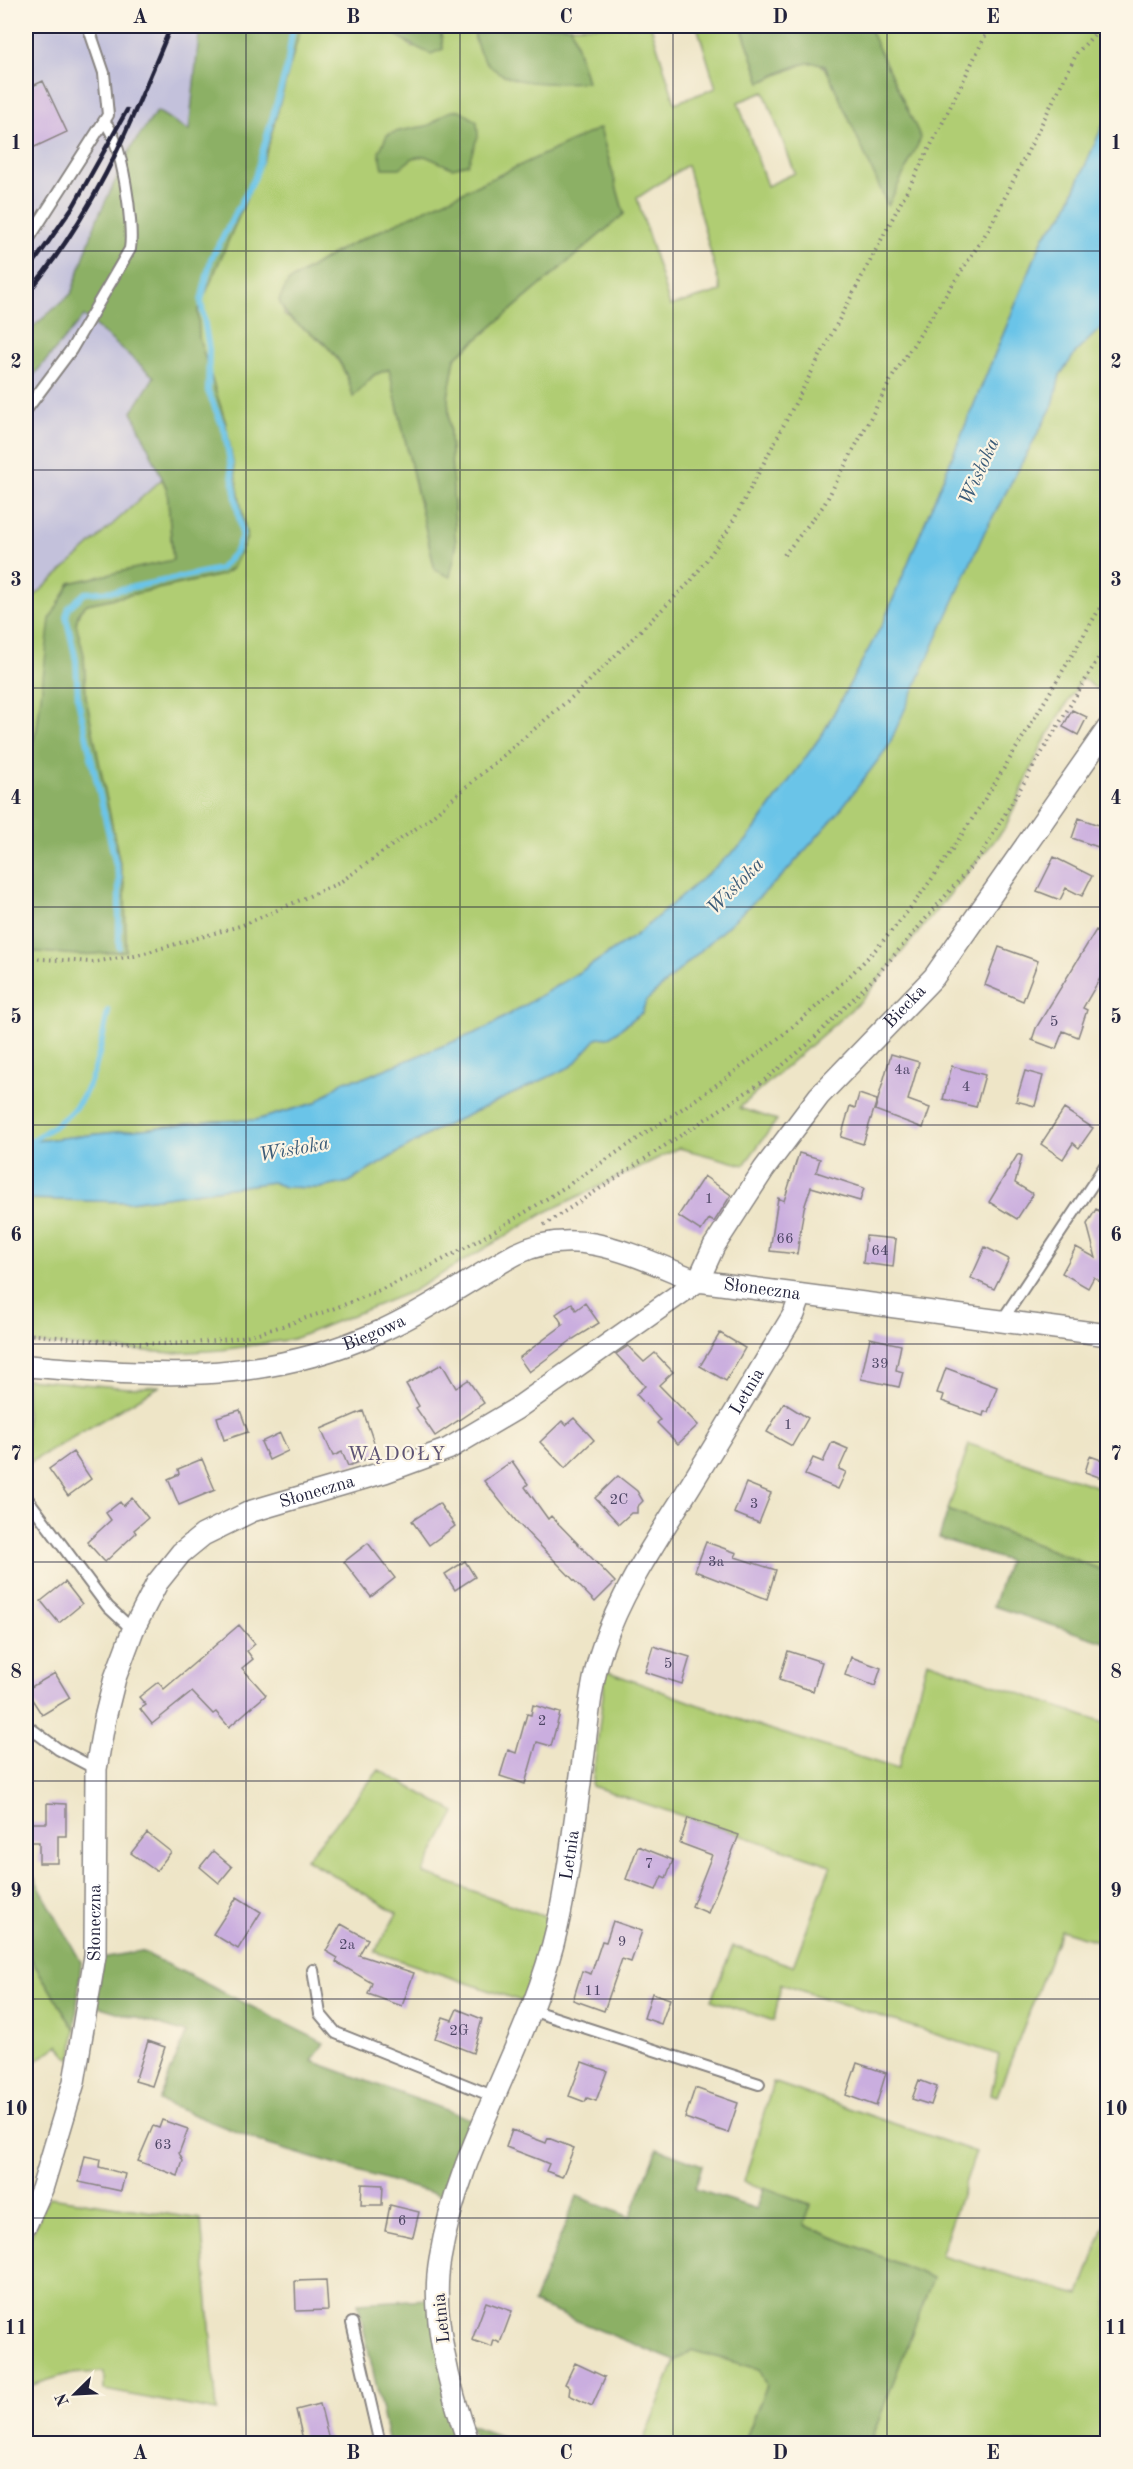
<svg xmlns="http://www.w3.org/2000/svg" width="1133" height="2469" font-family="'Old Standard TT',serif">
<rect width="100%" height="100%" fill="#fcf5e5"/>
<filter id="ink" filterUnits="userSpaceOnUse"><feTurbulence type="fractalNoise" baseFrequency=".0167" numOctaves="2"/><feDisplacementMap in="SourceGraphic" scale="12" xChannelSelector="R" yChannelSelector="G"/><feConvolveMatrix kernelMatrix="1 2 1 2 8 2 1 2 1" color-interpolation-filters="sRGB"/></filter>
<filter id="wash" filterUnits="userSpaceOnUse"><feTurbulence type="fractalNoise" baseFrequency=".008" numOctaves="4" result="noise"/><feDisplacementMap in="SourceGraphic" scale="24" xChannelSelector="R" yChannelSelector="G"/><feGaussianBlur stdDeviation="1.35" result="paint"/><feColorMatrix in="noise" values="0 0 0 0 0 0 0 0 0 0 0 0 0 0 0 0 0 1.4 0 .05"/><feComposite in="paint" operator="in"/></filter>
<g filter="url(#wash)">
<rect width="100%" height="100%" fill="#eee5c7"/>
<!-- industrial -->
<path fill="#c3c1db" d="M26,26h174l-30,353 18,79 -161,144 3,10 -4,13z"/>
<!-- green -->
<path fill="#b0cd73" stroke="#697857" stroke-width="1.5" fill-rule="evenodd" d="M301,26h80l19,10 12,11 31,2 -3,-23h34l1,14 112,42 -16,-56h80l24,77 41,-15 -19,-62h44l20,56 47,-20h11l13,15 44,-30 -8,-21h239v90l-43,98 -20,22 -160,385 -61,112 -76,107 -112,96 -47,31 -103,62 -122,49 -19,3 -29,22 -59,17 -41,1 -189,21v-191l55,4 45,-4 -1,-62 -39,-191 -2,-43 -8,-31 3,-12 8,-8 135,-29 11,-7 -7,-144 -27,-86 -1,-27 68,-158zM764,92l31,81 -28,13 -29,-84zM600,129l24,85 -169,144 -7,39 8,152 -21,21 -46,-201 -15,6 -21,21c-11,-43 -32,-58 -69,-81l4,-33 53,-33zM687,165l34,126 -51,15 -33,-108z
M1107,322v375l-25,-19 -40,67 -37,83 -143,172 -123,108 38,12 -33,45 -65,-17 -133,64 -133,79 -120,48 -71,11 -49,3 -147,-10v-144l103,3 143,-20 13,5 35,1 29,-6 85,-51 138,-65 26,-29 10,1 34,-25 4,-12 138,-127 53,-60 50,-67 97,-214 69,-128 7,-30 16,-23z
M162,479l5,11 6,71 -103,22 -27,101 -6,45 -11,31v-134l4,-14 -3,-9z
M26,1379l103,9 31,-2 -134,79z
M969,1444l138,46v82l-159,-62z
M927,1661l180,63v220l-46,-14 -64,166 -6,-2 8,-39 -218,-71 -7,37 -63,-21 22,-54 60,20 38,-101 -239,-79 14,-115 143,52 149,46z
M379,1770l76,42 -32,61 128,46 -27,83 -149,-50 22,-39 -91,-54z
M26,1951l49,79 -3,29 -6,-3 -7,-11 -33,23z
M773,2082l203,70 -36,104 139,39 28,-76v224h-237l62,-165 -128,-53 7,-21 -67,-22z
M49,2197l152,22 16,192 -113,-21v-18l-36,2 -42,13v-140z
M691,2350l68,19 8,16 -23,58 -102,1 33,-83z"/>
<!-- forest -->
<path fill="#8cb065" stroke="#576950" stroke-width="1.5" d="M200,26h101l-35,127 -68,158 1,27 27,86 21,114 -14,30 -11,7 -135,29 -8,8 -3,11 8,32 2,43 39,191 1,62 -45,4 -55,-4v-191l11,-31 13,-110 20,-36 103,-23 -6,-71 -35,-77 22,-35 -70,-61 -58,68v-51l45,-39 26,-75 35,-73 25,-35 32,20z
M381,26h59l3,23 -12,5c-19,-7 -33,-19 -50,-28z
M474,26h97l16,56c-46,2 -111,8 -113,-56z
M741,26h127l53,112 -33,68 -63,-140c-17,-11 -47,9 -64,16z
M460,110l17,12 1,14 -10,28 -16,4 -27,-12 -12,2 -13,10h-17l-4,-16 8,-17c14,-6 25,-6 39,-9 15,-4 11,-14 34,-16z
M600,128l24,86 -169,144 -7,39 8,152 -6,28 -15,-7 -46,-201 -15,6 -21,22c-5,-21 -12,-38 -28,-53 -18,-17 -38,-20 -46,-44l9,-18 53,-33z
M948,1510l159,62v71l-114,-37 15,-45 -69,-23z
M26,1863l55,99 -6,68 -49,-79z
M141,1951l183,92 -12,18 164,60 -30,76 -177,-52 -110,-44 27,-68 -89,-27 5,-48z
M657,2148l45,17 -7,24 62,20 7,-22 47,18 -7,20 129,53 -63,165h-126l23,-58 -8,-16 -68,-19 -16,11 -142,-58 44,-107 53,21z
M429,2299l33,144h-73l-31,-140z
M469,2425l51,18h-43z"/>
<!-- water -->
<path fill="#6ac4e8" stroke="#467392" stroke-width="1.5" d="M1107,116v206l-31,30 -16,23 -7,30 -69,128 -96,214 -51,67 -53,60 -138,127 -4,11 -34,26 -10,-1 -26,29 -138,65 -85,51 -29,6 -35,-1 -13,-5 -143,20 -103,-3v-57l189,-21 41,-1 59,-17 29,-22 19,-3 122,-49 103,-62 47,-31 112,-96 76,-107 61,-112 160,-385 20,-22z"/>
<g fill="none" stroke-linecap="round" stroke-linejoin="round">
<!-- stream -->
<path stroke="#6ac4e8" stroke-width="6" d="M119,947v-69l-41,-178 -2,-40 -10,-44 3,-9 16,-14 29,-2 106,-22 16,-18 6,-16 -17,-103 -17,-41 1,-42 -8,-48 10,-42 44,-82 32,-110 6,-41
M26,1145c14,-11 33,-20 45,-33 25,-25 30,-69 37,-101"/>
</g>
<g id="blocks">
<!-- building -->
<path fill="#caaedf" d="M43,81l24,51 -41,19v-62z
M1072,710l15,7 -9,18 -15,-8z
M1079,818l25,9 -6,20 -26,-9z
M1054,857l38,19 -10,20 -16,-8 -6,12 -23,-9z
M1096,930l11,7v29l-24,42 4,2 -9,27 -15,-6 -7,18 -24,-9 4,-12z
M999,947l39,14 -15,40 -38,-16z
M891,1054l28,8 -11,38 22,8 -7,20 -48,-18z
M952,1066l33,9 -9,32 -33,-8z
M1025,1071l18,5 -8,30 -19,-5z
M859,1094l18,6 -14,44 -22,-7 9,-31 5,2z
M1064,1109l29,19 -14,20 -6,-5 -10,16 -22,-15z
M799,1153l21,6 -4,13 48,16 -4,13 -49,-14 -7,21 -7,46 -27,-3 8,-53 6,3z
M1018,1154l4,2 -7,27 18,11 -16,25 -28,-17z
M704,1176l27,19 -17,27 -5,-3 -8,12 -23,-15z
M1096,1209l11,7v70l-13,-9 -6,11 -26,-15 14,-26 20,11 -9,-34z
M866,1236l30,3 -3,28 -30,-4z
M985,1247l24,12 -15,30 -23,-11z
M572,1303l4,7 9,-7 14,20 -26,16 -44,33 -10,-14 44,-33 -7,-11z
M720,1333l25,15 -19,33 -26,-15z
M870,1338l31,7 -5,25 7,2 -4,15 -38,-8z
M628,1346l16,16 11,-9 18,19 -14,13 39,40 -20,19 -21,-21 3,-3 -24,-26 9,-8 -29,-32z
M442,1364l14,24 12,-8 16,23 -49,33 -19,-28 3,-2 -13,-22z
M946,1368l51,19 -9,25h-4l-1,4 -41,-15 2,-6 -7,-2z
M784,1403l24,15 -16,28 -25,-14z
M240,1410l8,22 -24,8 -7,-23z
M363,1411l15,43 -30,12 -6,-14 -9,4 -12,-27z
M574,1418l20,22 -29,28 -25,-26 22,-21 4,4z
M280,1433l8,18 -19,9 -8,-18z
M832,1442l16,7 -9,20 7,3 -8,17 -33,-14 8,-17 10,4z
M73,1452l18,27 -23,17 -19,-27z
M1090,1456l17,6v18l-22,-8z
M202,1459l13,31 -36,15 -11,-26 11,-5 -1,-5z
M512,1461l16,23 -3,3 23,32 3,-3 64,66 -20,20 -79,-81 -32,-40z
M618,1476l19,15 6,10 -6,6v6h-6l-12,11 -24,-26z
M746,1483l25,10 -12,30 -25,-10z
M132,1498l16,20 -14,12 2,3 -31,29 -18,-20 24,-22 -5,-7 14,-11 3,4z
M439,1503l16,23 -26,19 -17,-24z
M706,1542l31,11 -2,4 41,13 -9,29 -72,-28z
M368,1543l27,35 -24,19 -27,-35z
M465,1561l10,16 -20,13 -10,-16z
M65,1582l17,22 -23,19 -18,-22z
M239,1625l16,19 -8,7 6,8 -11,9 24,27 -37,32 -13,-15 -3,2 -21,-22 -40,32 -12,-15 6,-4 -7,-8 19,-15 6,7z
M653,1646l37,11 -8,27 -37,-12z
M788,1651l34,11 -9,29 -34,-11z
M851,1657l30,11 -6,18 -30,-11z
M55,1673l15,25 -28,17 -16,-25z
M533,1705l27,8 -9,33 -14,-4 -12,42 -25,-8 8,-26 8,3 11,-39 4,1z
M47,1803l19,1v32h-8v27h-19v-21h-12v-19h20z
M688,1818l51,17 -31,78 -16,-7 20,-51 -32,-12z
M147,1833l24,19 -15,19 -25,-18z
M638,1846l35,14 -7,18 -4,-2 -6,14 -30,-11z
M213,1851l19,16 -13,16 -19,-16z
M237,1897l24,15 -23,37 -25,-15z
M613,1921l29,10 -11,31 -9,-3 -18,52 -31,-11 9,-29 9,3 11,-33 4,1z
M341,1924l27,15 -9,16 55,18 -12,33 -34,-12 4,-11 -36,-21 2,-4 -12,-7z
M652,1993l18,6 -9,25 -17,-6z
M457,2009l25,10 -9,34 -38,-15 8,-21 9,3z
M148,2041l17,6 -13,39 -17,-5z
M582,2062l25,9 -11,30 -9,-3 -2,4 -16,-6z
M857,2063l29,10 -10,33 -30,-11z
M919,2080l18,7 -6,18 -19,-6z
M695,2088l43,15 -10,30 -43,-15z
M162,2120l26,9 -9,24 4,8 -5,15 -40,-15 15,-35 6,2z
M512,2130l34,13 2,-5 26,10 -12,29 -16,-6 3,-7 -9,-4 -34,-13z
M85,2156l15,3 -1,8 26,7 -4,17 -42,-9z
M362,2184l21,1 -1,20h-21z
M390,2205l29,7 -6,25 -28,-6z
M326,2280l2,30 -32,1 -1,-30z
M486,2302l26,9 -12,32 -6,-3 -2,7 -20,-7z
M575,2363l30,14 -13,29 -23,-11 1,-8 -5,-3z
M320,2404l10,40h-26l-8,-34z"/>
</g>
</g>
<g filter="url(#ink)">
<use href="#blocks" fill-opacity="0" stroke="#888481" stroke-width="1.5"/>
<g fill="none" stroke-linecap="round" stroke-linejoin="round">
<defs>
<path id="service" d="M26,243l82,-128 -4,-42 -16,-47
M26,410l45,-60 59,-101c4,-23 -8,-110 -25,-126
M1001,1322l107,-161
M26,1497l82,110 25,23
M26,1725l32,24 38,20
M313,1970l7,44 16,19 159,64
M531,2010l228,74
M352,2323l28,121"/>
<g id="minor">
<path id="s1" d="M26,1366c131,9 229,21 355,-35 47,-21 89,-52 135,-77 63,-31 122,4 182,27l16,-35 50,-77 55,-73 115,-119 174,-249"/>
<path id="s2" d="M26,2225l16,-36 32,-107 21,-126 1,-187 9,-51 10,-40 18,-48 24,-47 24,-30 22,-18 49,-24 133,-39 63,-23 68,-40 182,-128 410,54"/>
<path id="s3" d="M469,2444c-19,-53 -39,-129 -29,-185 19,-116 91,-217 117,-331 13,-58 19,-117 27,-175 4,-35 7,-73 19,-107 18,-53 51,-102 81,-150 37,-60 73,-121 110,-182l7,-19"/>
</g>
</defs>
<!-- service casing -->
<use href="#service" stroke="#888481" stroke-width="14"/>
<!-- minor casing -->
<use href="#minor" stroke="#888481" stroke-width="24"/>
<!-- path -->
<path stroke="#888481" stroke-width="4" stroke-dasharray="1.5 4.5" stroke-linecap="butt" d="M784,555l40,-50 69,-129 97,-149 87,-174 25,-27
M26,958l66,4 42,-6 109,-31 96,-42 86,-61 153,-130 113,-111 38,-52 210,-399 51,-104
M544,1225l218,-143 45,-37 70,-70 103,-119 128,-214
M26,1334c68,6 140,16 209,4 25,-4 50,-13 74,-21 114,-37 214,-101 313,-168 88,-58 180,-121 252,-198 46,-50 83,-108 119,-165 39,-63 77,-127 115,-192"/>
<!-- service -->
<use href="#service" stroke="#fff" stroke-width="10"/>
<!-- minor -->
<use href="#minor" stroke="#fff" stroke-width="21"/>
<!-- rail -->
<path stroke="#22223b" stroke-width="4.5" d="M26,274l48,-69 53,-95
M26,295c70,-83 104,-170 145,-269"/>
</g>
</g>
<!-- grid -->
<path fill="none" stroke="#22223b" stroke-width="1.5" stroke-opacity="0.55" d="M246,26v2418M460,26v2418M673,26v2418M887,26v2418M26,251h1082M26,470h1082M26,688h1082M26,907h1082M26,1125h1082M26,1344h1082M26,1562h1082M26,1781h1082M26,1999h1082M26,2218h1082"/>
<g text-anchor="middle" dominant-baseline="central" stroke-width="4.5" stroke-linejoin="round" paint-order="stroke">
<!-- number labels -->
<g font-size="15" fill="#4c4564">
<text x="1054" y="1022">5</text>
<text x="902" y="1070">4a</text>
<text x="966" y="1087">4</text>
<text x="709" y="1199">1</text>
<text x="785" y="1239">66</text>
<text x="880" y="1251">64</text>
<text x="880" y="1364">39</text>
<text x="788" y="1425">1</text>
<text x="619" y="1500">2C</text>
<text x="754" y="1504">3</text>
<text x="716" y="1562">3a</text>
<text x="668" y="1664">5</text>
<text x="542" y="1721">2</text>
<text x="649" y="1864">7</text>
<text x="622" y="1942">9</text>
<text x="347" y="1945">2a</text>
<text x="593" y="1991">11</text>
<text x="459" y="2031">2G</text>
<text x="163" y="2145">63</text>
<text x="402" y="2221">6</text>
</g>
<!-- street labels -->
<g font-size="18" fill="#22223b" stroke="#fcf5e5">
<text stroke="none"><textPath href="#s1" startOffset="1053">Biecka</textPath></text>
<text stroke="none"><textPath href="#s2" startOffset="1356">Słoneczna</textPath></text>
<text stroke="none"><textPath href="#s1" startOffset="354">Biegowa</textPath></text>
<text stroke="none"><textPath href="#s3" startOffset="1120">Letnia</textPath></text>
<text stroke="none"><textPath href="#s2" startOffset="852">Słoneczna</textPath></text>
<text stroke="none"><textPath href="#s3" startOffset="615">Letnia</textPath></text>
<text stroke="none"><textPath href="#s2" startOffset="312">Słoneczna</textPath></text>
<text transform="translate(442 2318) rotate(-96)">Letnia</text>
</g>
<!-- water labels -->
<g font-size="20" font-style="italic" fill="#3b5b78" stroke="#fcf5e5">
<text transform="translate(980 472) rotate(-66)">Wisłoka</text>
<text transform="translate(736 887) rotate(-45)">Wisłoka</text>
<text transform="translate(294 1150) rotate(-10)">Wisłoka</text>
</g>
<!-- neighbourhood labels -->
<g font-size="20" letter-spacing="1.5" fill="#5d5374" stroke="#fcf5e5">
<text x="397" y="1455">WĄDOŁY</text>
</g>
</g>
<!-- margin -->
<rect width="1133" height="2469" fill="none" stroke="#fcf5e5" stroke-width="66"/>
<!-- north arrow -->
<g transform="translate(75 2394) rotate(246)" stroke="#fcf5e5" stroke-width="4.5" paint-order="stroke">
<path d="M0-4.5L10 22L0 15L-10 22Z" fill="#22223b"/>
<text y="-9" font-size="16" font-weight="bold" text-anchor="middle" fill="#22223b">N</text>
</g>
<rect x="33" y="33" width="1067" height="2403" fill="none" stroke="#22223b" stroke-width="2"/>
<g font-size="20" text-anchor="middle" font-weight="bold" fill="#22223b">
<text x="140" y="23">A</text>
<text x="353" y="23">B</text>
<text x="566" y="23">C</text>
<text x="780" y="23">D</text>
<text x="993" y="23">E</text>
<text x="16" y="149">1</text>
<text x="1116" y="149">1</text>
<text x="16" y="368">2</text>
<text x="1116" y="368">2</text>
<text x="16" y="586">3</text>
<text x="1116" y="586">3</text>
<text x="16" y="804">4</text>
<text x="1116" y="804">4</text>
<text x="16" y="1023">5</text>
<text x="1116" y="1023">5</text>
<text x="16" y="1241">6</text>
<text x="1116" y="1241">6</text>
<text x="16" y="1460">7</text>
<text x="1116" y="1460">7</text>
<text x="16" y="1678">8</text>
<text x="1116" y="1678">8</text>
<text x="16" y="1897">9</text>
<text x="1116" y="1897">9</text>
<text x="16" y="2115">10</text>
<text x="1116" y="2115">10</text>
<text x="16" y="2334">11</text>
<text x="1116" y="2334">11</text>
<text x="140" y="2459">A</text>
<text x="353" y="2459">B</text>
<text x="566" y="2459">C</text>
<text x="780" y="2459">D</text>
<text x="993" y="2459">E</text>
</g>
</svg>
